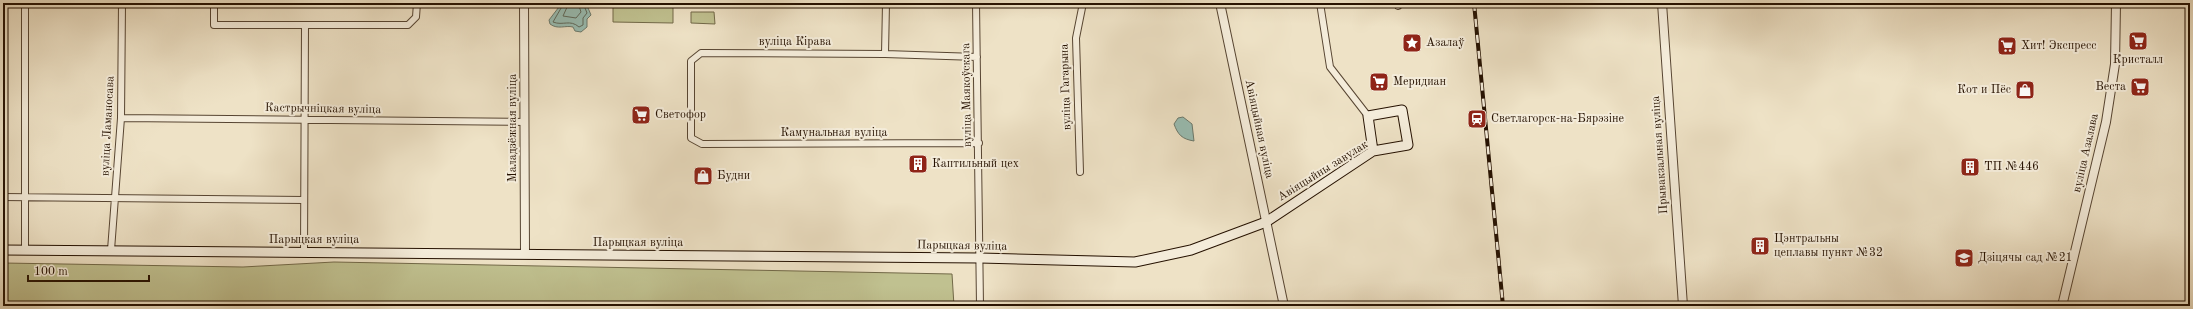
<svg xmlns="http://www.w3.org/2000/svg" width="2193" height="309" font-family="'Old Standard TT',serif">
<rect width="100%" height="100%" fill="#eee2c6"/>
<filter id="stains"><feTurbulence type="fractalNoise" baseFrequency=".005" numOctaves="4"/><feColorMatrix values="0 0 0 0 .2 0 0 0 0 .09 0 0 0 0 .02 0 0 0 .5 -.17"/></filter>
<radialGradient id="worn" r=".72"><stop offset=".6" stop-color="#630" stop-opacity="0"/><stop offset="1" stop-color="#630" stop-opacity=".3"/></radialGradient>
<!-- green -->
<path fill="#c0c190" stroke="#726948" d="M613,3h60v20l-60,-1z
M691,12h23l1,12 -24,-1z
M334,262l618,12 2,32h-951v-43l240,4z"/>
<!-- water -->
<path fill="#99beb4" stroke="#6b796c" d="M562,3h24l5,12 -4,4v8l-6,5 -6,-1 -2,-4c-8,-2 -15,3 -23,-3l-1,-4z
M1183,117l9,7 2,17c-12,-2 -16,-6 -20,-17l4,-6z"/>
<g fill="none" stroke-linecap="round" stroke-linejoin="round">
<!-- shore -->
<path stroke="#5f685a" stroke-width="1" d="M564,3l-11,19c10,4 17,-3 26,5l4,-2v-7l4,-5 -4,-10
M569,3l-6,13 13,2 5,-6 -3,-9"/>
<defs>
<path id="minor" d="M214,3v22h194l8,-8 1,-14
M976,3l4,303
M1320,3l10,64 38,49
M1397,3l1,3
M885,54l1,-51
M977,57l-92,-3 -184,-1 -10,8v77l11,6 277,-1
M121,118l404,4
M1080,172l-4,-134 7,-35
M3,197l301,3
M25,250v-247
M111,250l10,-132 1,-115
M304,252l1,-227"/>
<path id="tertiary" d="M524,3l1,251
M1220,3l64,303
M1662,3l21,303
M2062,306l44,-184 9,-58 1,-61"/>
<path id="secondary" d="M3,250l977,8 155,4 56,-12 75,-28 107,-71 35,-6 -6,-35 -34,6 5,35"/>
</defs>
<!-- minor casing -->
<use href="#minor" stroke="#574532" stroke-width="8"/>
<!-- tertiary casing -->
<use href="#tertiary" stroke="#574532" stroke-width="10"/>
<!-- secondary casing -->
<use href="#secondary" stroke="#251101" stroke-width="11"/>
<!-- minor -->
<use href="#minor" stroke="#f4ecda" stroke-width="6"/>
<!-- tertiary -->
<use href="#tertiary" stroke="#f4ecda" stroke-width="8"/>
<!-- secondary -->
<use href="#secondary" stroke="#f4ecda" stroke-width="9"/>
<defs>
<path id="rail" d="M1474,3l29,303"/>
</defs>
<!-- rail casing -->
<use href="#rail" stroke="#251101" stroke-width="4"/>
<!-- rail -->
<use href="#rail" stroke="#f4ecda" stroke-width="2.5" stroke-dasharray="8" stroke-linecap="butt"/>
</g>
<!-- icons -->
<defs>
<symbol id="supermarket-square" viewBox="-11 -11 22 22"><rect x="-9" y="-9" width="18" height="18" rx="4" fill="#8f2418" stroke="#f4ecda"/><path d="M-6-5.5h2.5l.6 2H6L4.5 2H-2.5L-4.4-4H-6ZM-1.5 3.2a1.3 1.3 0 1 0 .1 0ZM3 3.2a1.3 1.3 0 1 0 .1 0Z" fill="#fff"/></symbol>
<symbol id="sight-square" viewBox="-11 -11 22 22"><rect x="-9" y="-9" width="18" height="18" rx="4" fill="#8f2418" stroke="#f4ecda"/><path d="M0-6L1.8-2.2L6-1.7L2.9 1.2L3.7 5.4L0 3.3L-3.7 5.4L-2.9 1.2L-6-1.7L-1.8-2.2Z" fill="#fff"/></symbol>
<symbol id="shop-square" viewBox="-11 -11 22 22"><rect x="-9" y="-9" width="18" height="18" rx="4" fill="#8f2418" stroke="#f4ecda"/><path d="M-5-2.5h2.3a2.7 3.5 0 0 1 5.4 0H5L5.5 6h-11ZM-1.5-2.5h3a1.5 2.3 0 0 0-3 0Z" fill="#fff"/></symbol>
<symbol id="station-square" viewBox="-11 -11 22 22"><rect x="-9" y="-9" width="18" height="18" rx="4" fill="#8f2418" stroke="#f4ecda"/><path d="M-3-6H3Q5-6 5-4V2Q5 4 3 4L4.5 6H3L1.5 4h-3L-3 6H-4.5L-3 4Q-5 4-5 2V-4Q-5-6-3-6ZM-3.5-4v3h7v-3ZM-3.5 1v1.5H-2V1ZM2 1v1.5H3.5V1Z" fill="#fff"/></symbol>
<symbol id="building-square" viewBox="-11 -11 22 22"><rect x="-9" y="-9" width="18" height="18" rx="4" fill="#8f2418" stroke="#f4ecda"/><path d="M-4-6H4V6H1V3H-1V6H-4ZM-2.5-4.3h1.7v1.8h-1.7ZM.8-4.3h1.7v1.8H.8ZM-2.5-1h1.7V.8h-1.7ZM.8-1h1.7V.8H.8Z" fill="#fff"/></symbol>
<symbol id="school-square" viewBox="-11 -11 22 22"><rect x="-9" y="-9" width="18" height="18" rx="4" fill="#8f2418" stroke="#f4ecda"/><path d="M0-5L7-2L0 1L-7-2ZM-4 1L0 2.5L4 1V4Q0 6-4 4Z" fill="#fff"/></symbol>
</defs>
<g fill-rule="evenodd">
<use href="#supermarket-square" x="2127" y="30" width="22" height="22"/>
<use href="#sight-square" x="1401" y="32" width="22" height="22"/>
<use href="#supermarket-square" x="1996" y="35" width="22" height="22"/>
<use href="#supermarket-square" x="1368" y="71" width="22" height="22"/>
<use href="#supermarket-square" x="2129" y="76" width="22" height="22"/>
<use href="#shop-square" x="2014" y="79" width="22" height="22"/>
<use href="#supermarket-square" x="630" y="104" width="22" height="22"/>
<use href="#station-square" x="1466" y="108" width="22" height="22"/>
<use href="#building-square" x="907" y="153" width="22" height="22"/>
<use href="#building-square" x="1959" y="156" width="22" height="22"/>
<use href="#shop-square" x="692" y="165" width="22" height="22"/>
<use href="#building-square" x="1749" y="235" width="22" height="22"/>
<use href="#school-square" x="1953" y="247" width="22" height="22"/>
</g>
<g text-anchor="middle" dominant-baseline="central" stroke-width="4" stroke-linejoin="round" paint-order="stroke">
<!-- street labels -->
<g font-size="12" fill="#251101" stroke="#f4ecda">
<text x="795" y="42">вуліца Кірава</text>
<text transform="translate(1066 87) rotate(-92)">вуліца Гагарына</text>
<text transform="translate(967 95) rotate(-91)">вуліца Маякоўскага</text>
<text transform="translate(323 109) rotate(1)">Кастрычніцкая вуліца</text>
<text transform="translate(108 126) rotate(-87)">вуліца Ламаносава</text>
<text transform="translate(513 128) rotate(-90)">Маладзёжная вуліца</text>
<text transform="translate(1259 129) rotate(78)">Авіяцыйная вуліца</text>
<text x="834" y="133">Камунальная вуліца</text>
<text transform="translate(2086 153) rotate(-77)">вуліца Азалава</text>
<text transform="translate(1660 155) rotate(-94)">Прывакзальная вуліца</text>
<text transform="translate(1323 171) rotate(-32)">Авіяцыйны завулак</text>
<text x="314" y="240">Парыцкая вуліца</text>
<text x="638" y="243">Парыцкая вуліца</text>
<text transform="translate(962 246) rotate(1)">Парыцкая вуліца</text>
</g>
<!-- poi labels -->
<g font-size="12" fill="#251101" stroke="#f4ecda" text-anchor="start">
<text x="1426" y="43">Азалаў</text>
<text x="2021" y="46">Хит! Экспресс</text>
<text x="2138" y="60" text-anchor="middle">Кристалл</text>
<text x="1393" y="82">Меридиан</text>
<text x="2126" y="87" text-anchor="end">Веста</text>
<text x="2011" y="90" text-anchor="end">Кот и Пёс</text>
<text x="655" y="115">Светофор</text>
<text x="1491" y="119">Светлагорск-на-Бярэзіне</text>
<text x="932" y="164">Каптильный цех</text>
<text x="1984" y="167">ТП №446</text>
<text x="717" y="176">Будни</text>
<text x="1774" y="239">Цэнтральны<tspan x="1774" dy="14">цеплавы пункт №32</tspan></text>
<text x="1978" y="258">Дзіцячы сад №21</text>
</g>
</g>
<!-- margin -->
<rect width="2193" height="309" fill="none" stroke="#eee2c6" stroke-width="16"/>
<rect x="4" y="4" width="2185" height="301" fill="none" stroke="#251101" stroke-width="2"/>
<rect x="8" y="8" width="2177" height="293" fill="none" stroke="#251101"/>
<!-- scale -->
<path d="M28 275v6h121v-6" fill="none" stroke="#251101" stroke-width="2"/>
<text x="34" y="275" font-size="12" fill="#251101" stroke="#f4ecda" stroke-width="3" paint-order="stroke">100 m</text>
<rect width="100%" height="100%" filter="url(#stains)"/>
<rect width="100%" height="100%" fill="url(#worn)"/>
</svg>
